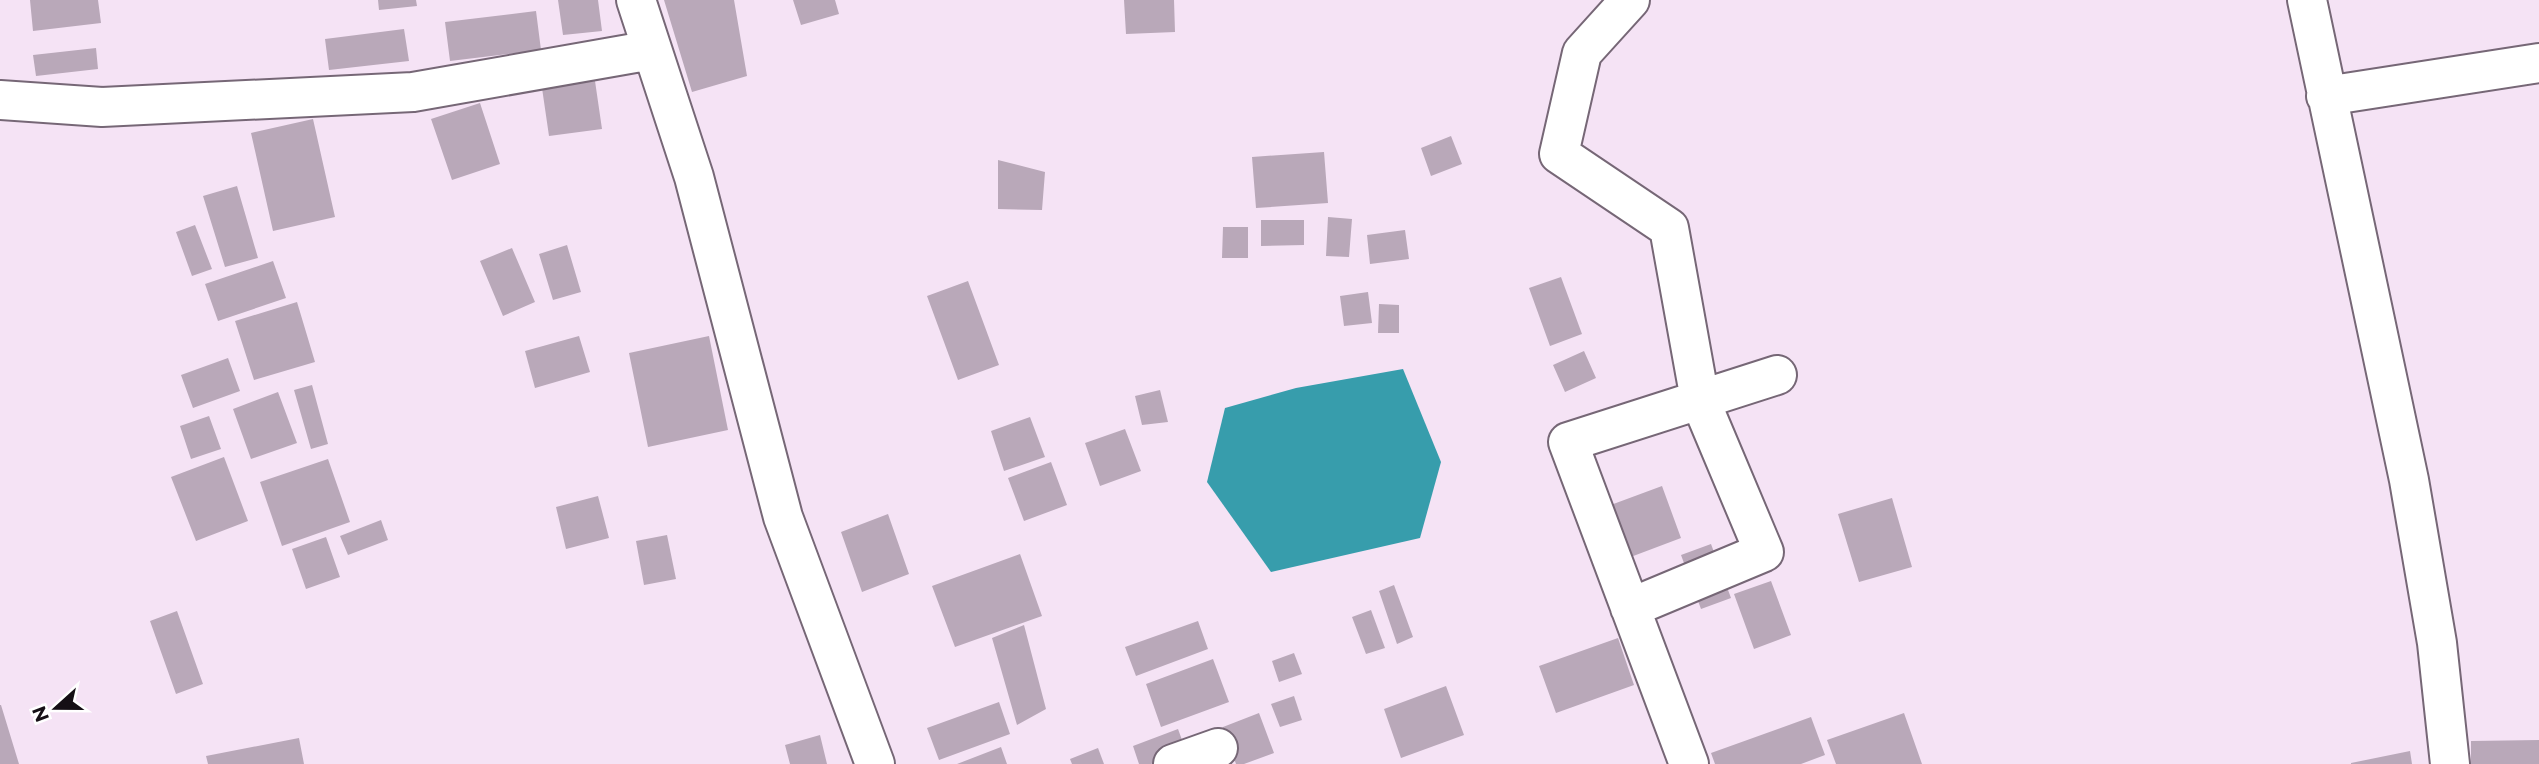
<svg xmlns="http://www.w3.org/2000/svg" width="2539" height="764" font-family="Montserrat,sans-serif">
<rect width="100%" height="100%" fill="#f5e3f5"/>
<!-- water -->
<path fill="#379dac" d="M1403,369l38,93 -21,76 -149,34 -64,-90 18,-74 71,-20z"/>
<!-- building -->
<path fill="#b9a8b9" d="M30,0h68l3,23 -68,8z
M378,0h38l1,6 -38,4z
M558,0h40l4,31 -39,4z
M664,0h70l13,76 -55,16z
M793,0h42l4,14 -38,11z
M1124,0h50l1,32 -49,2z
M536,11l5,39 -91,11 -5,-39z
M404,29l5,32 -80,9 -4,-31z
M96,48l2,21 -62,7 -3,-21z
M595,81l7,48 -53,7 -7,-48z
M480,103l20,61 -48,16 -21,-61z
M313,119l22,98 -62,14 -22,-98z
M1451,136l11,28 -31,12 -10,-28z
M1324,152l4,51 -72,5 -4,-51z
M998,160l47,12 -3,38 -44,-1z
M237,186l21,72 -33,9 -22,-71z
M1328,217l24,2 -3,38 -23,-1z
M1261,220h43v25l-43,1z
M195,225l17,44 -20,7 -16,-44z
M1223,227h25v31h-26z
M1405,230l4,29 -39,5 -3,-29z
M567,245l14,47 -28,8 -14,-46z
M512,248l23,54 -32,14 -23,-55z
M273,261l13,37 -68,23 -13,-37z
M1561,277l21,57 -32,12 -21,-58z
M968,281l31,84 -41,15 -31,-84z
M1368,292l4,31 -28,3 -4,-30z
M297,302l18,60 -61,18 -19,-59z
M1379,304l20,1v28h-21z
M579,336l11,36 -55,16 -10,-37z
M709,336l19,94 -80,17 -19,-94z
M1584,351l12,27 -31,14 -12,-27z
M228,358l12,33 -47,17 -12,-33z
M312,385l16,59 -17,5 -17,-59z
M1160,390l8,32 -26,3 -7,-29z
M278,392l19,51 -46,16 -18,-50z
M209,416l12,33 -30,10 -11,-33z
M1030,417l15,40 -41,14 -13,-40z
M1125,429l16,42 -41,15 -15,-43z
M224,457l24,64 -52,20 -25,-64z
M328,459l22,63 -68,24 -22,-64z
M1051,462l16,43 -43,16 -16,-43z
M1662,486l19,52 -53,20 -20,-52z
M598,496l11,42 -43,11 -10,-42z
M1892,498l20,69 -53,15 -21,-68z
M888,514l21,60 -47,18 -21,-60z
M381,520l7,20 -40,15 -8,-19z
M667,535l9,44 -32,6 -8,-44z
M326,537l14,40 -34,12 -14,-40z
M1711,544l20,54 -30,11 -20,-54z
M1020,554l22,62 -87,31 -23,-61z
M1771,581l20,54 -37,14 -20,-55z
M1394,585l19,52 -16,7 -18,-53z
M1371,610l14,38 -19,6 -14,-37z
M177,611l26,73 -27,10 -26,-73z
M1198,621l10,28 -72,27 -11,-29z
M1024,625l22,84 -29,16 -25,-87z
M1618,638l16,47 -78,28 -17,-47z
M1294,653l8,21 -23,8 -7,-21z
M1213,659l16,43 -68,25 -15,-43z
M1446,686l18,49 -63,23 -17,-49z
M1294,696l8,24 -22,7 -9,-23z
M999,702l11,32 -71,26 -12,-32z
M0,705h1l18,59h-19z
M1259,713l15,40 -30,11h-8l-13,-37z
M1904,713l18,51h-86l-9,-24z
M1811,717l14,38 -24,9h-86l-4,-11z
M1178,729l8,22 -35,13h-12l-6,-18z
M820,735l7,29h-37l-5,-19z
M299,738l5,26h-96l-2,-8z
M2539,740v24h-68v-23z
M1001,747l6,17h-50z
M1098,748l6,16h-32l-2,-5z
M2410,751l2,13h-61v-1z"/>
<g fill="none" stroke-linecap="round" stroke-linejoin="round">
<defs>
<path id="minor" d="M636,0l58,177 89,340 92,247
M1630,0l-48,53 -23,101 110,74 31,172 64,152 -134,56
M2307,0l102,480 28,163 13,121
M2326,96l213,-33
M0,100l102,7 311,-15 239,-42
M1173,764l45,-16
M1689,764l-121,-322 209,-67"/>
</defs>
<!-- minor casing -->
<use href="#minor" stroke="#766776" stroke-width="42"/>
<!-- minor -->
<use href="#minor" stroke="#fff" stroke-width="38"/>
</g>
<!-- north arrow -->
<g transform="translate(56 708) rotate(249)" stroke="#ffffff" stroke-width="5" paint-order="stroke">
<path d="M0-5L12 26L0 18L-12 26Z" fill="#150f15"/>
<text y="-10" font-size="19" font-weight="bold" text-anchor="middle" fill="#150f15">N</text>
</g>
</svg>
